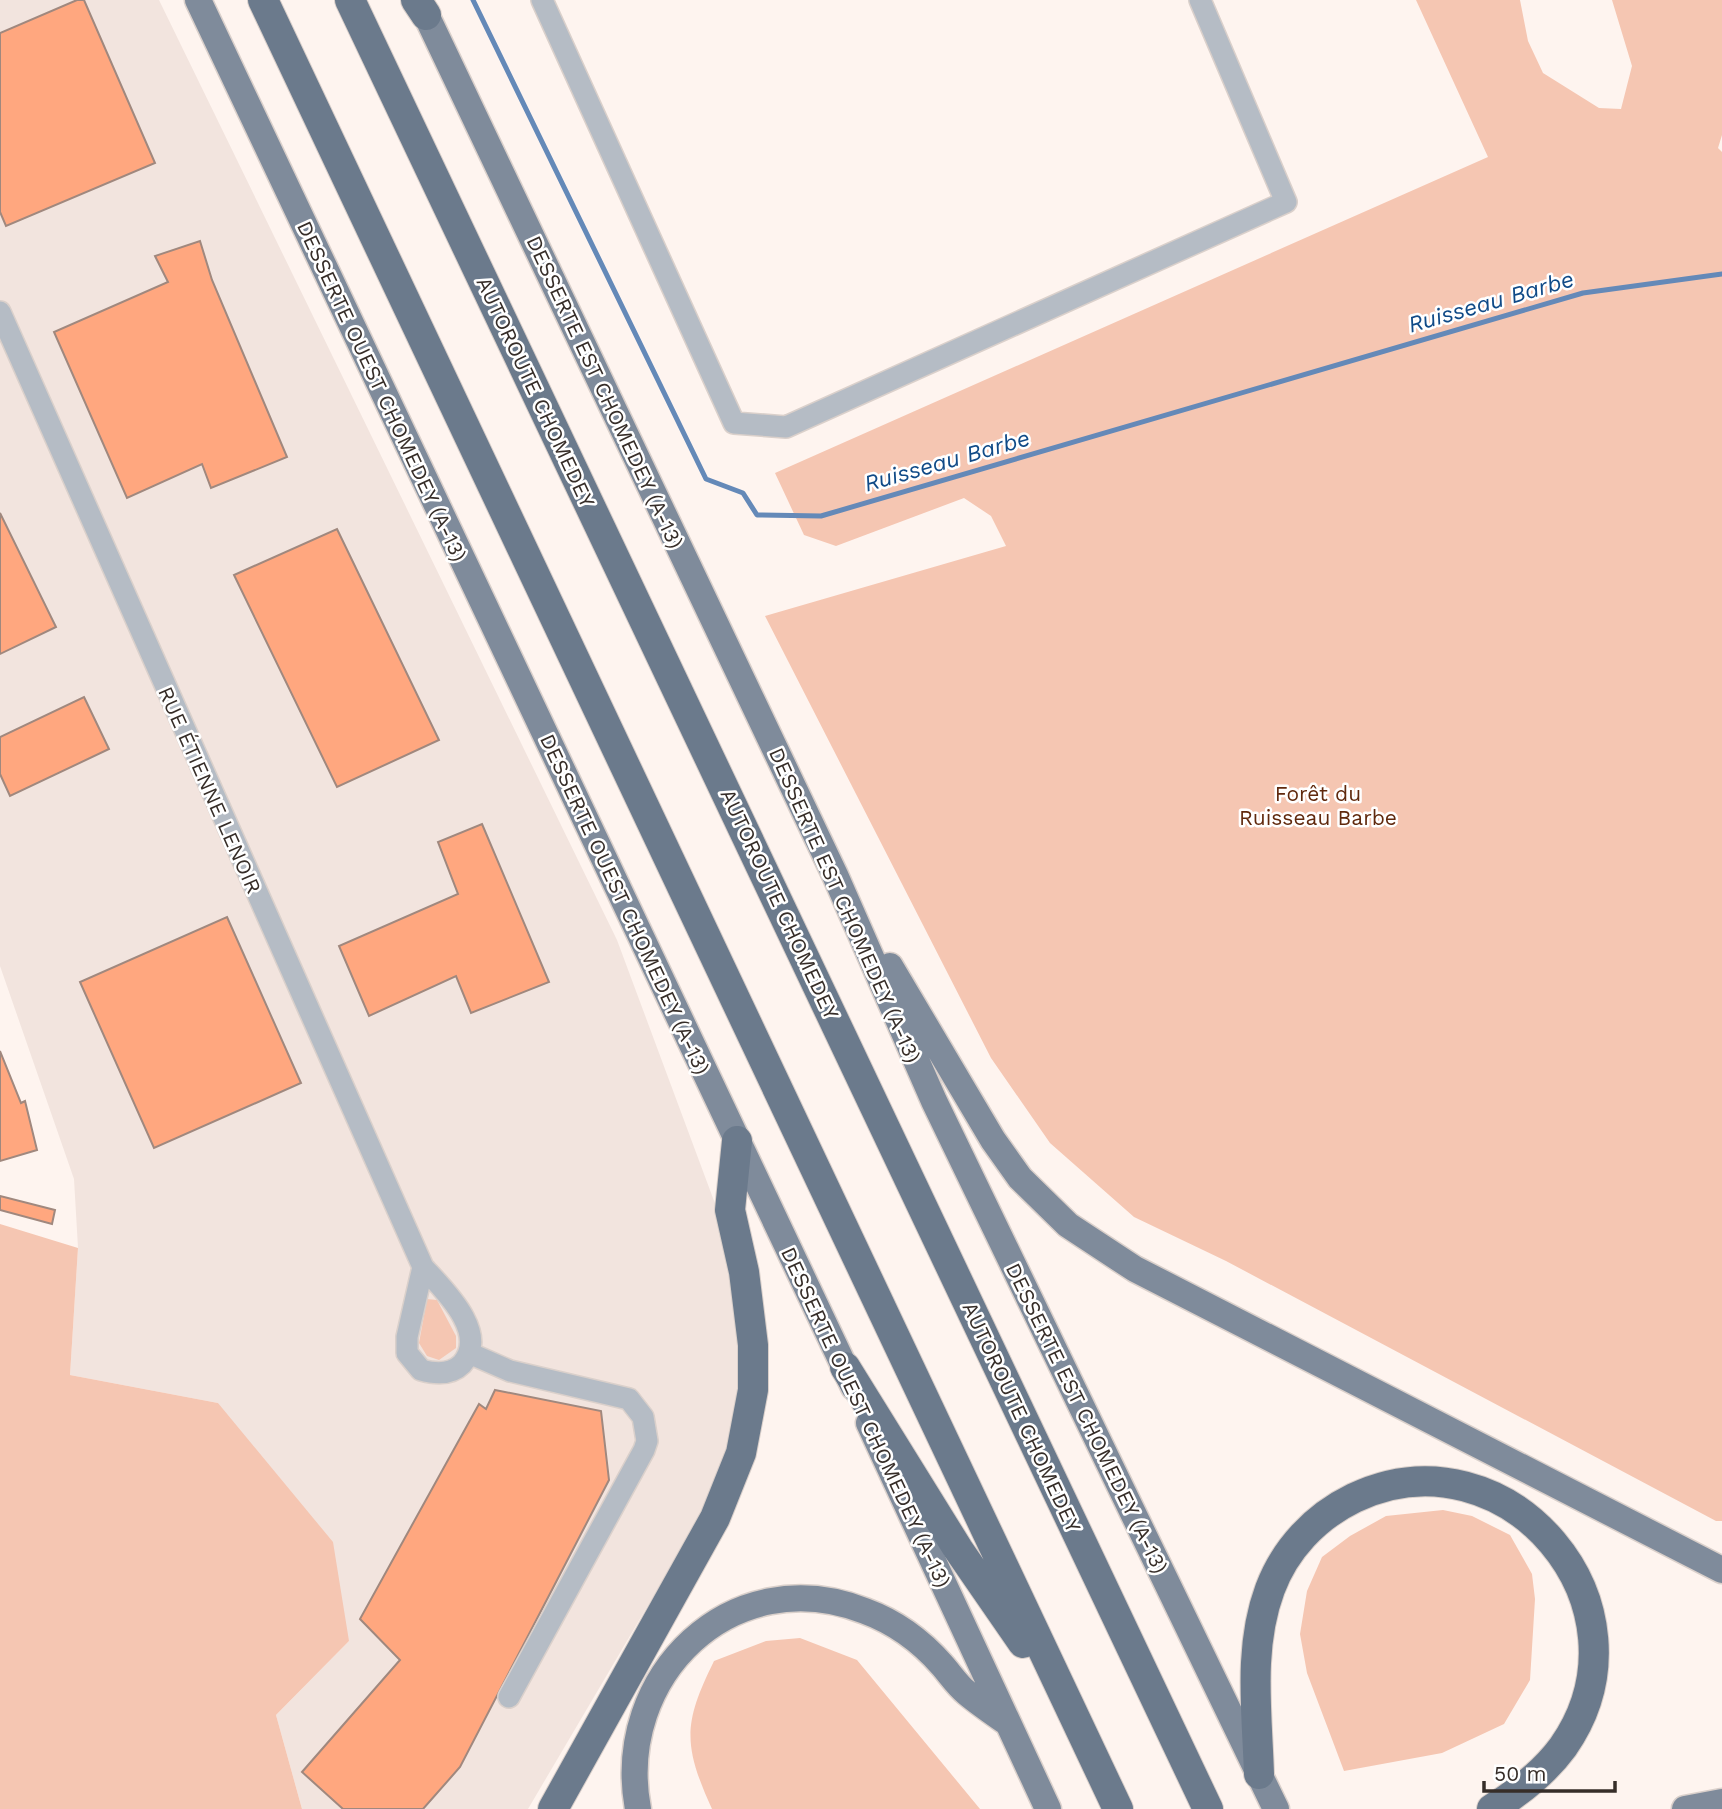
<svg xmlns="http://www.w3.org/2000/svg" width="1722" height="1809" font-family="'Work Sans',sans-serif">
<rect width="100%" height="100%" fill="#fef4ef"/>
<!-- built -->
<path fill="#f2e4de" d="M0,0h159l458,940 103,277 23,150 -23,116 -192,326h-226l-26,-94 73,-74 -131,-238 -148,-28 8,-127 -4,-69 -74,-213z"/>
<!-- green -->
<path fill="#f5c6b2" d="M1416,0h104l8,41 15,32 56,35 22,1 11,-43 -20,-66h110v135l-4,13 4,4v1369h-6l-490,-260 -92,-44 -84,-74 -59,-85 -226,-442 241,-70 -15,-30 -27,-18 -128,48 -32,-11 -29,-62 713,-316z
M0,1224l78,24 -8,127 148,28 115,139 16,99 -73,74 26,94h-302z
M427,1299l10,1 19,36v12l-17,12 -12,-4 -8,-13z
M1443,1510l29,6 38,19 22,39 3,25 -5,81 -26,44 -62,29 -98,18 -37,-98 -7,-39 7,-43 15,-34 28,-21 36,-20z
M800,1638l57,22 123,149h-268c-29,-64 -29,-85 2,-148l52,-20z"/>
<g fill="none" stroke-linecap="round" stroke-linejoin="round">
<!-- stream -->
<path stroke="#6489b8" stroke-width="5" d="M473,0l233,479 37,14 14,22 64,1 762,-223 139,-19"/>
</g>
<!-- building -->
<path fill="#ffa77f" stroke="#a0887e" stroke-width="2" d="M77,0h7l71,163 -149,63 -6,-14v-179z
M200,241l12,39 75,177 -76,31 -9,-24 -75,34 -73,-166 114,-50 -13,-26z
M0,513l56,114 -56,27z
M337,529l102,211 -102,47 -103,-212z
M84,697l25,52 -99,47 -10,-22v-37z
M482,824l67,158 -78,31 -15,-37 -87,40 -30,-70 119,-52 -20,-52z
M227,917l74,166 -147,65 -74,-166z
M0,1051l21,52 4,-2 12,49 -37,11z
M0,1196l55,14 -3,14 -52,-14z
M495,1390l106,21 8,69 -149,287 -37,42h-80l-41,-37 98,-112 -40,-41 119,-215 7,5z"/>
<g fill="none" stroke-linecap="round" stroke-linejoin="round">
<defs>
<path id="minor" d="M542,0l192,423 52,4 500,-225 -86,-202
M0,312l423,955c20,22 67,66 39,97 -11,11 -27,10 -41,6l-14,-17v-16l16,-70
M469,1353l41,18 119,28 14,18 4,24 -3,9 -135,247"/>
<path id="major" d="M198,0l656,1387
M419,0l416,875 99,226 342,708
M890,966l103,174 27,38 48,47 67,44 587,301
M869,1423l179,386
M638,1809c-25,-133 94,-250 227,-198 30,11 56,30 77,54 8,9 15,20 25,28 12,10 25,19 38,28
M1685,1809l37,-7"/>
<path id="highway" d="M263,0l855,1809
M350,0l858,1809
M416,0l10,15
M845,1367l113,182 65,94
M1259,1774c-2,-62 -11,-126 11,-185 15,-40 45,-72 84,-91 153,-73 307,109 209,249 -19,26 -44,45 -71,62
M553,1809l162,-291 26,-65 12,-63v-45l-9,-73 -14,-62 7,-69"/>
</defs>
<!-- minor casing -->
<use href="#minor" stroke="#dad0cb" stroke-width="24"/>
<!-- major casing -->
<use href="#major" stroke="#dad0cb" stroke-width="29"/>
<!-- highway casing -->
<use href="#highway" stroke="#dad0cb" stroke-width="32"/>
<!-- minor -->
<use href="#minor" stroke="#b5bcc5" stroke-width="21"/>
<!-- major -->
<use href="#major" stroke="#7f8b9b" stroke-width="26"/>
<!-- highway -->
<use href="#highway" stroke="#6b7a8c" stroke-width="30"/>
</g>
<g text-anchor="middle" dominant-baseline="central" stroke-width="5" stroke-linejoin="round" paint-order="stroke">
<!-- street labels -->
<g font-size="21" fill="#362d28" stroke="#fff">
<text transform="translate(382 391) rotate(65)">DESSERTE OUEST CHOMEDEY (A-13)</text>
<text transform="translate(536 392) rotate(65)">AUTOROUTE CHOMEDEY</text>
<text transform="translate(605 392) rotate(65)">DESSERTE EST CHOMEDEY (A-13)</text>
<text transform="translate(210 790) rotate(66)">RUE ÉTIENNE LENOIR</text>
<text transform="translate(625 904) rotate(65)">DESSERTE OUEST CHOMEDEY (A-13)</text>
<text transform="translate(780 904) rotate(65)">AUTOROUTE CHOMEDEY</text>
<text transform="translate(845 905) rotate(66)">DESSERTE EST CHOMEDEY (A-13)</text>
<text transform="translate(866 1417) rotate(65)">DESSERTE OUEST CHOMEDEY (A-13)</text>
<text transform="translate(1022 1417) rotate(65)">AUTOROUTE CHOMEDEY</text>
<text transform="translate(1087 1418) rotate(64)">DESSERTE EST CHOMEDEY (A-13)</text>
</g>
<!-- park labels -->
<g font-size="21" fill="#60290d" stroke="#fff">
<text x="1318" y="793">Forêt du<tspan x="1318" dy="24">Ruisseau Barbe</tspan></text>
</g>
<!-- water labels -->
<g font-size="23" font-style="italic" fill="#104a87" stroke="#fff">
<text transform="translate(1491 302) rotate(-16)">Ruisseau Barbe</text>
<text transform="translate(947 461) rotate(-16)">Ruisseau Barbe</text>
</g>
</g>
<!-- scale -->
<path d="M1484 1781v10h131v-10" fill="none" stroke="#362d28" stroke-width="3.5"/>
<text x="1494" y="1781" font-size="21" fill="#362d28" stroke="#ffffff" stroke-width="5" paint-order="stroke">50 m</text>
</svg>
